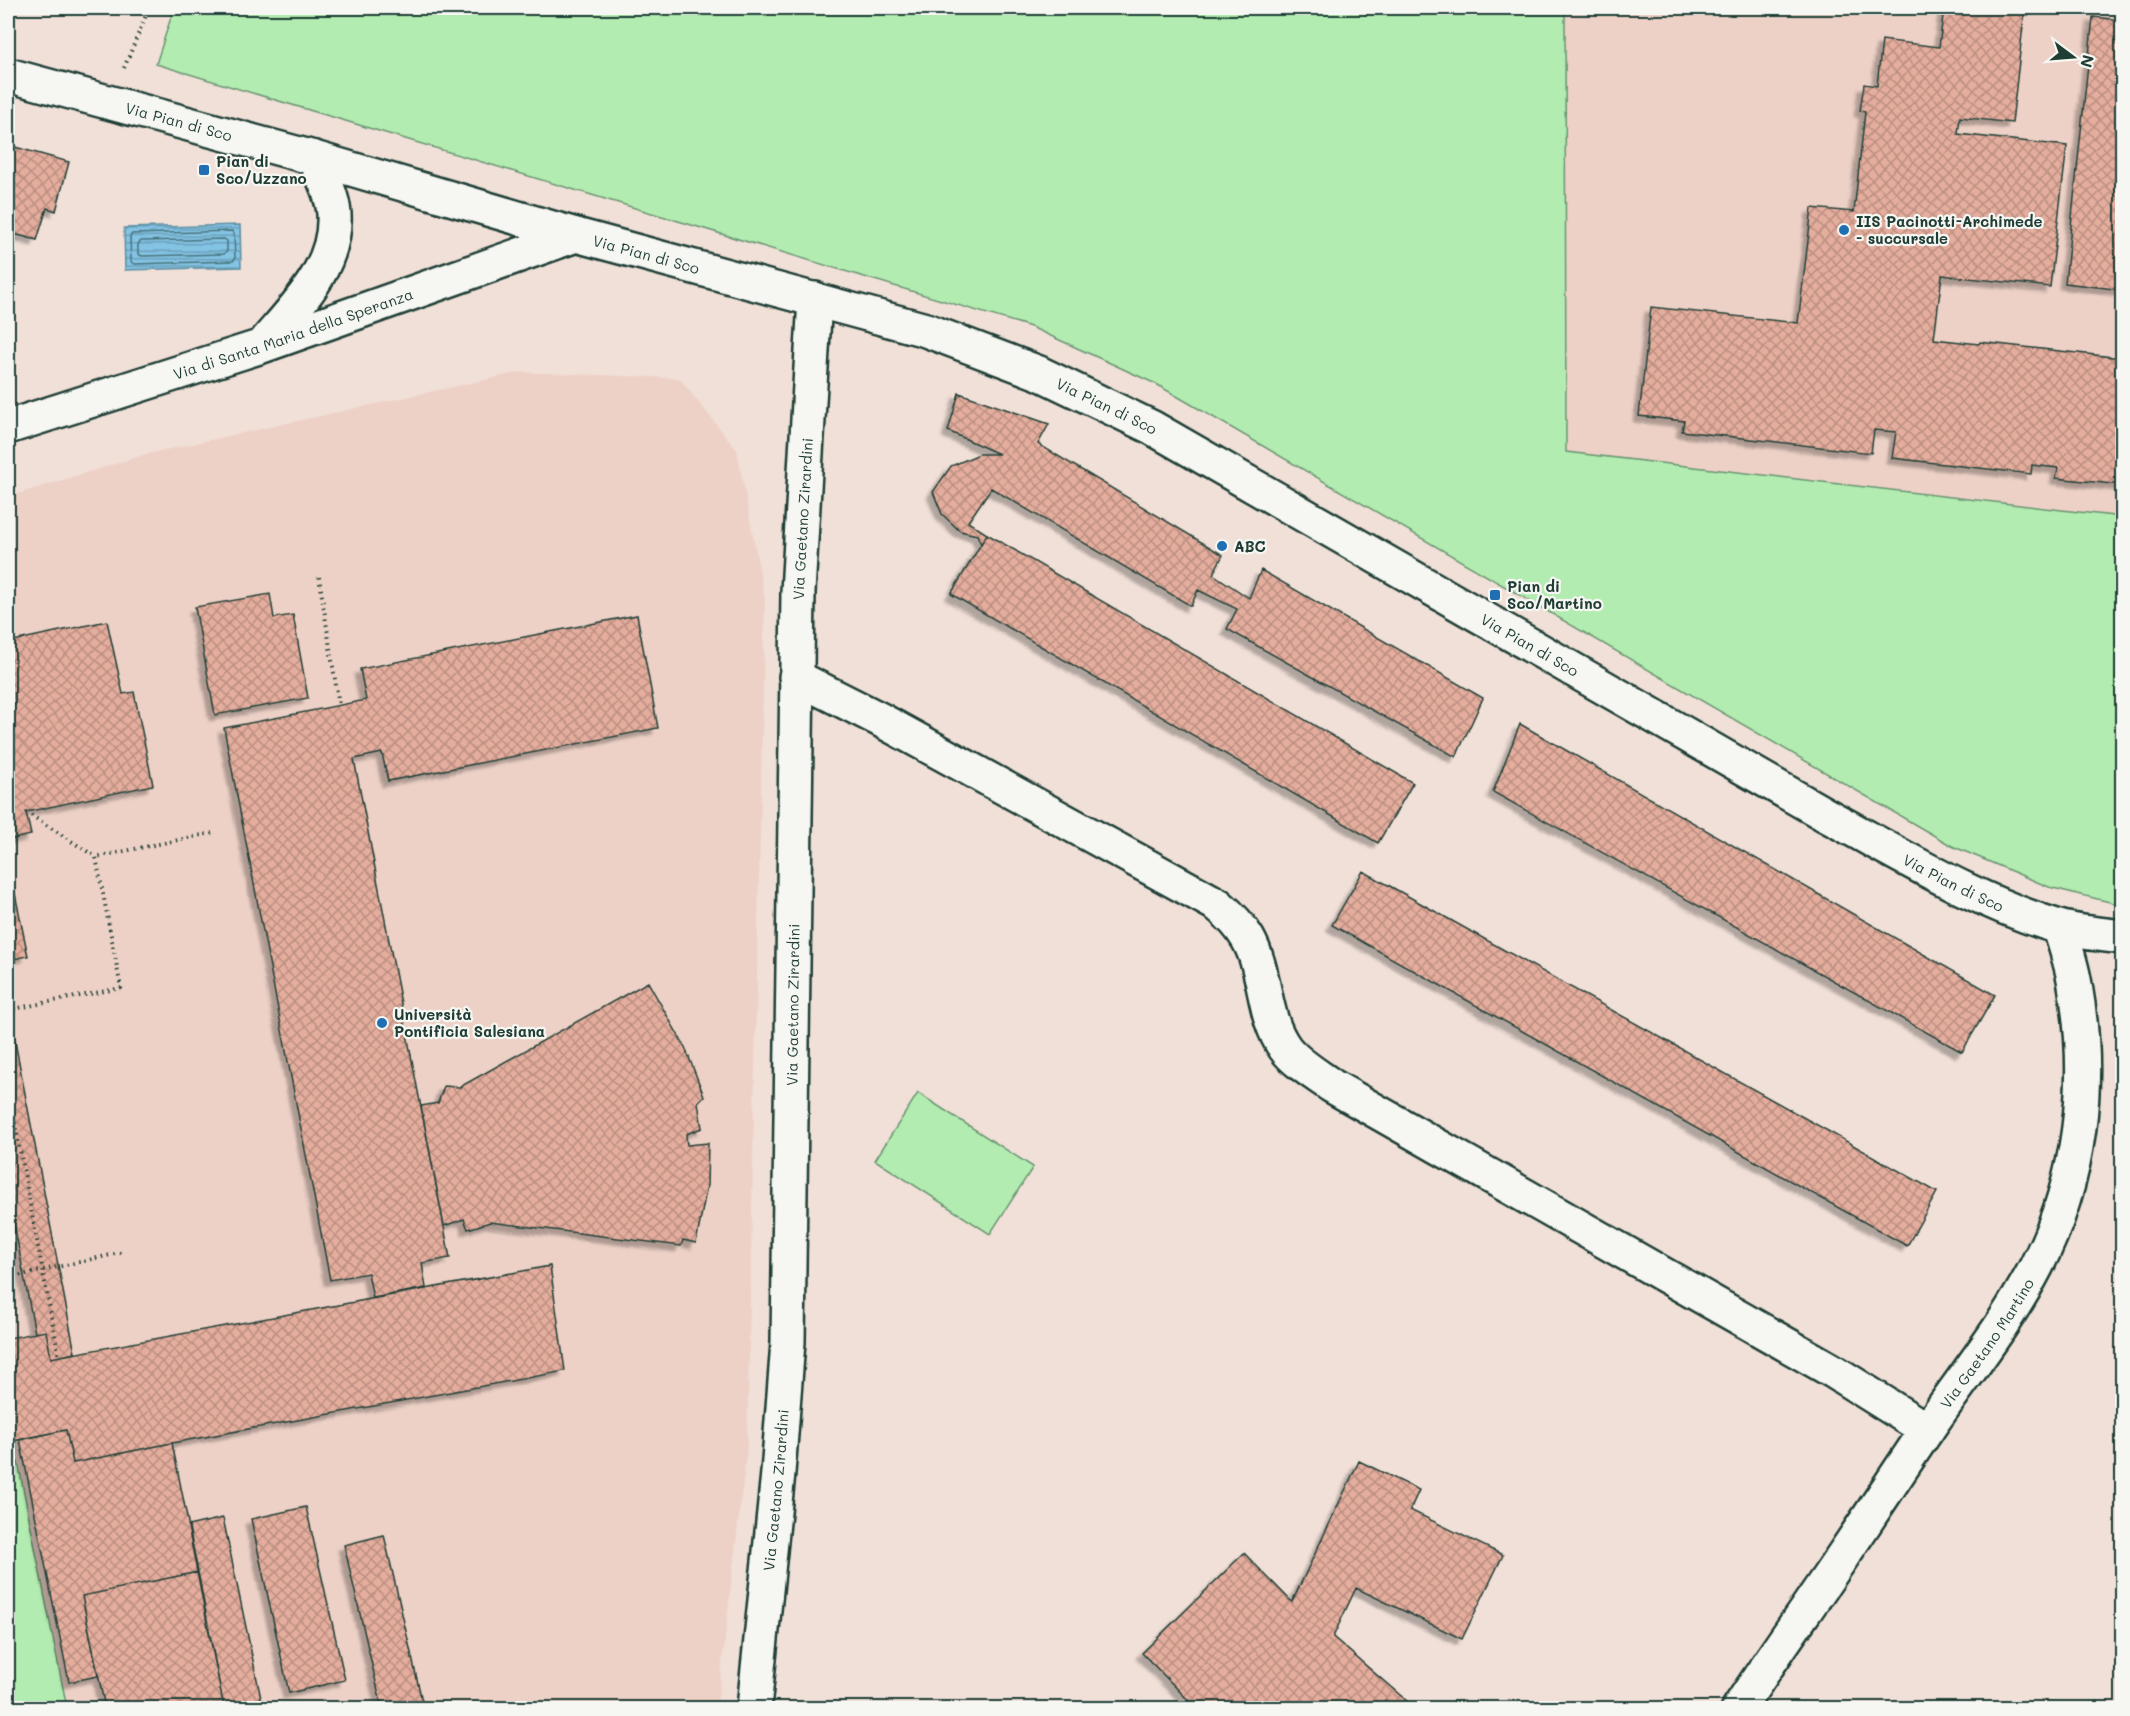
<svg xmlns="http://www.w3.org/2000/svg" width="2130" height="1716" font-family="Mali,sans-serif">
<defs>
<pattern id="water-rules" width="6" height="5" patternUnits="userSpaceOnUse" patternTransform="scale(1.5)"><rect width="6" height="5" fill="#83c3e4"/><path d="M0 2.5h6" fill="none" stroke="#6ba0ba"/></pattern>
<pattern id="building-cross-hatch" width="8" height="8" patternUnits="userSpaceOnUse" patternTransform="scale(1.5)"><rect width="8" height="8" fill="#e5ad9d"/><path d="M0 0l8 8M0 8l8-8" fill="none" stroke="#b98e81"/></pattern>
<filter id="shadow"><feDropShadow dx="-5.5" dy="5.5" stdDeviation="1.5" flood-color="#0004"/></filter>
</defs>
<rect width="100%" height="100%" fill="#f1e0d8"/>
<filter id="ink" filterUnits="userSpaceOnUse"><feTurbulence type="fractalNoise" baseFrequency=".0167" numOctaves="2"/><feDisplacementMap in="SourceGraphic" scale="12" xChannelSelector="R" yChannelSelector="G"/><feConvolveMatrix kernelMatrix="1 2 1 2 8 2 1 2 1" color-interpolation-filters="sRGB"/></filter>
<g filter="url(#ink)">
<!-- built -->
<path fill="#edd1c6" d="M1565,8h557v509l-556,-65z
M521,372l158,6 58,72 28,150 -18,847 -30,261h-709v-1211l138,-43z"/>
<!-- grass -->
<path fill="#b3ecb0" stroke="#699472" stroke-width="1.5" d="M174,8h1391l1,444 556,65v388l-73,-18 -97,-41 -796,-462 -125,-57 -875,-263z
M918,1093l115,74 -43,67 -115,-74z
M18,1462l49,246h-59v-244z"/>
<!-- water -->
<path fill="url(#water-rules)" stroke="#5b8d9e" stroke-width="1.5" d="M240,225l1,42 -116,3 -1,-42z"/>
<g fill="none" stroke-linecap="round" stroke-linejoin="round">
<!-- shore -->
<path stroke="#47737a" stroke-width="1.5" d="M232,231l2,3 1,24 -2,3 -99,3 -3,-2 -1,-25 2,-3z
M224,239l3,2v10l-3,3 -82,2 -4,-2v-10l3,-3z"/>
</g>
<!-- building -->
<path fill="url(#building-cross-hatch)" stroke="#1f3d34" stroke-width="1.5" filter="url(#shadow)" d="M1944,8h81l-13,115 -52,-6 -2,17 109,12 -17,141 -108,-12 -8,64 45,5 1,-2 142,16v127l-66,-7 2,-10 -26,-3 -1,9 -139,-16 4,-26 -22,-2 -3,23 -189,-22 2,-10 -45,-5 12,-109 147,16 14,-115 42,4 11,-100 -5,-1 4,-27 13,2 5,-46 57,7z
M2093,17l29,3v270l-57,-7z
M8,145l61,17 -13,49 -9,-3 -10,32 -27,-7 -2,7z
M959,393l90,31 -11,20 185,111 -10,19 36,24 12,-28 222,128 -27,59 -229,-128 10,-20 -39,-19 -7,16 -200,-118 -23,34 19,12 -6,10 -4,-9 -17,-4 -18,-17 -9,-22 18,-26 28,-12h20l-51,-23z
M987,534l426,249 -35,60 -427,-249z
M270,594l4,24 19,-3 15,83 -93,17 -20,-108z
M637,615l21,113 -270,53 -6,-28 -28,6 96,499 -28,5 4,25 -53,10 -5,-25 -38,7 -106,-552 142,-28 -6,-31z
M107,621l16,73 11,-2 19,93 -127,27 5,23 -23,5v-198z
M1520,724l475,271 -33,57 -469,-260z
M8,860l20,96 -20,4z
M1363,871l574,321 -30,54 -575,-321z
M648,982l37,65 19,49 -6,6 4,26 -16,6 1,11 21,-2 -1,43 -11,57 -13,-3 -2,6 -191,-24 -22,7 -4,-10 -20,7 -23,-120 17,-3 6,-17 16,1z
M12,1026l63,327 -24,5 -5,-27 -11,2 -27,-140v-166z
M550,1266l15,105 -393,72 -99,20 -7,-33 -58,12v-104l38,-7 5,27z
M66,1430l7,33 99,-20 26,129 -116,24 16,80 -29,6 -49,-242z
M1359,1461l60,29 -9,20 93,45 -41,84 -106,-51 -23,49 82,71h-219l-54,-55 102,-100 48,49z
M306,1507l39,173 -56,13 -38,-174z
M223,1518l40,190h-39l-36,-182z
M384,1535l38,166 -34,7h-6l-38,-163z
M198,1572l26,136h-119l-23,-112z"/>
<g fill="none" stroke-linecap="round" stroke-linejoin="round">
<defs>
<g id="minor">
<path id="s1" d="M8,75l306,83 262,77 350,95 113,43 112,54 675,388c73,39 152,88 233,112 20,6 43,7 63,10"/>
<path d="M263,345c32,-38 74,-77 71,-131 -1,-18 -12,-39 -20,-56"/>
<path id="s2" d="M8,427l254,-81 314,-111"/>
<path d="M796,677l83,42 339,186c12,10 22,20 30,34 19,34 14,77 37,109 11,15 32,27 47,38l501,285 94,59"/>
<path id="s3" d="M754,1708l24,-235 10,-131 10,-750 17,-293"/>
<path id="s4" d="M1739,1708c34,-52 70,-102 105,-154 28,-41 55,-83 83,-124 37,-54 79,-105 109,-163 45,-87 56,-186 39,-282 -3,-20 -10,-39 -15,-57"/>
</g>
</defs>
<!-- minor casing -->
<use href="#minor" stroke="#1f3d34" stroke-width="38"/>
<!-- path -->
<path stroke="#1f3d34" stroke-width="4" stroke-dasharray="1.5 4.5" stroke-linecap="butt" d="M124,68l25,-60
M319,577l20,128
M26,812l70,45
M8,1010l113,-22 -25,-131 116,-24
M8,1087l51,270
M8,1278l116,-26"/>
<!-- minor -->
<use href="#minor" stroke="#f6f6f2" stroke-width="33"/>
</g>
</g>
<!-- markers -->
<g fill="#1f6fb2" stroke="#f6f6f2" stroke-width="2">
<rect x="198" y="164" width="12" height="12" rx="3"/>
<circle cx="1844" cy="230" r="6"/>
<circle cx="1222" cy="546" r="6"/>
<rect x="1489" y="589" width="12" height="12" rx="3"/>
<circle cx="382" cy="1023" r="6"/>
</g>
<g text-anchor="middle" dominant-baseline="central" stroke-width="4.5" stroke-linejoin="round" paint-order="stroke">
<!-- street labels -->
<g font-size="15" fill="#1f3d34" stroke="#f6f6f2">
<text stroke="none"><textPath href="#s1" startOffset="177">Via Pian di Sco</textPath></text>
<text stroke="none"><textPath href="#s1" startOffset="663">Via Pian di Sco</textPath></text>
<text stroke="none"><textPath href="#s2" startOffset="300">Via di Santa Maria della Speranza</textPath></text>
<text stroke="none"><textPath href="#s1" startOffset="1149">Via Pian di Sco</textPath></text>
<text stroke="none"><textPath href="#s3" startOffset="1191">Via Gaetano Zirardini</textPath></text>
<text stroke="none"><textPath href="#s1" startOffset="1635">Via Pian di Sco</textPath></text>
<text stroke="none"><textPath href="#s1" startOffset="2121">Via Pian di Sco</textPath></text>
<text stroke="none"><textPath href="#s3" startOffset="705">Via Gaetano Zirardini</textPath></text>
<text stroke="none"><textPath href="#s4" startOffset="441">Via Gaetano Martino</textPath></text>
<text stroke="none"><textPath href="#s3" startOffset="219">Via Gaetano Zirardini</textPath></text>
</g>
<!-- poi labels -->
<g font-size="15" font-weight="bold" fill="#1f3d34" stroke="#f6f6f2" text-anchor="start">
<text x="216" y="161">Pian di<tspan x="216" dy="17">Sco/Uzzano</tspan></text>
<text x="1856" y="221">IIS Pacinotti-Archimede<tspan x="1856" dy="17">- succursale</tspan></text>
<text x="1234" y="546">ABC</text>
<text x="1507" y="586">Pian di<tspan x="1507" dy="17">Sco/Martino</tspan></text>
<text x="394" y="1014">Università<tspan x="394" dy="17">Pontificia Salesiana</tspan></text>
</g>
</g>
<!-- margin -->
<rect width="2130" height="1716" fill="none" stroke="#f6f6f2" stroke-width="30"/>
<rect x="15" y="15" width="2100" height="1686" fill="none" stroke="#1f3d34" stroke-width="2" filter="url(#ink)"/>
<!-- north arrow -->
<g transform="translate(2073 57) rotate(106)" stroke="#f6f6f2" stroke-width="4.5" paint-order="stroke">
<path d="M0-4.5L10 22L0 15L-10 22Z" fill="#1f3d34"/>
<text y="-9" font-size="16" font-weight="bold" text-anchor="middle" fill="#1f3d34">N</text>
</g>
</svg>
